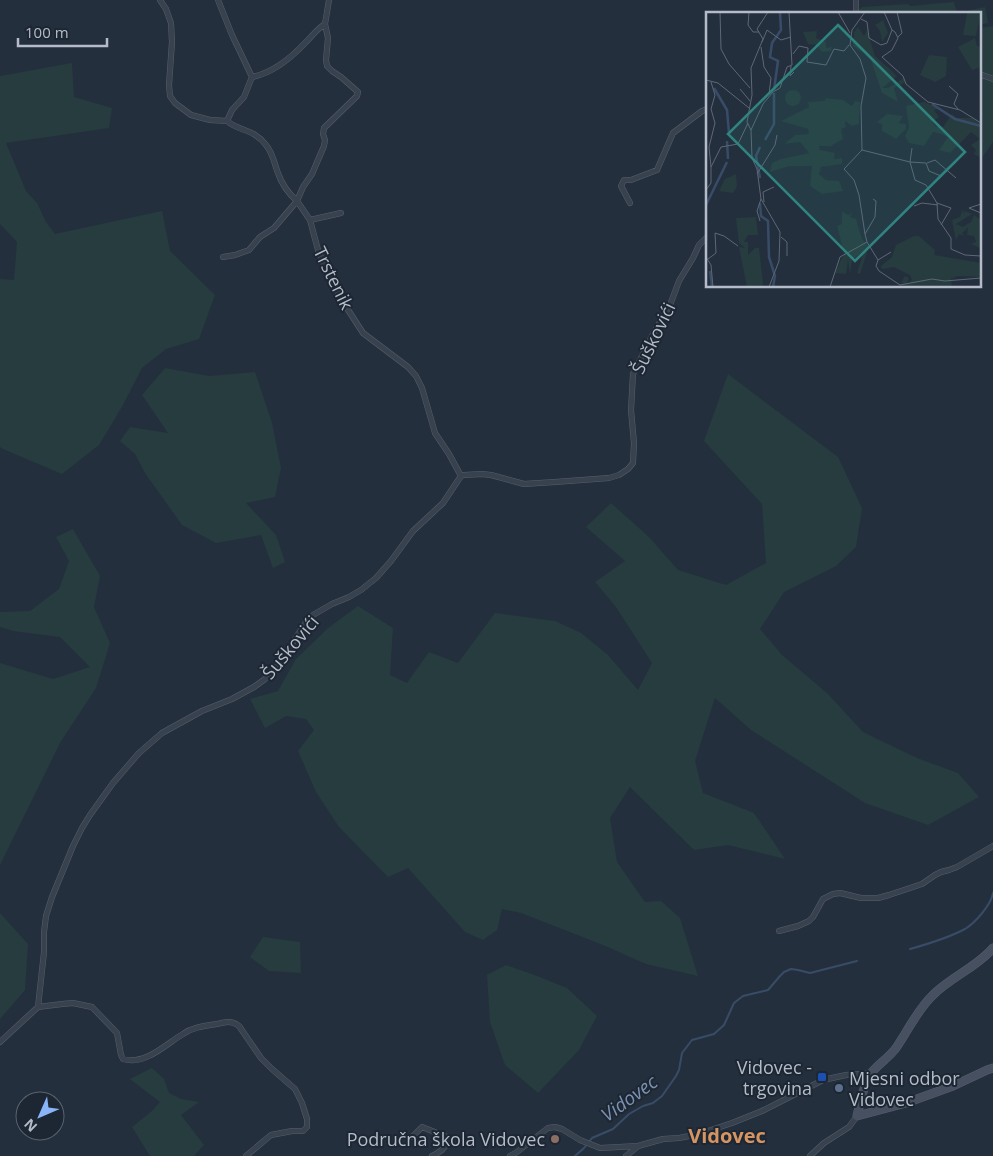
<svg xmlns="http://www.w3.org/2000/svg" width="993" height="1156" font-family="'Open Sans',sans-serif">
<rect width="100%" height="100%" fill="#242f3e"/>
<!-- green -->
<path fill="#263c3f" d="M954,2l3,11 28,-6 3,16 -9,2v-11h-122v-3l5,-4 46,-3 2,2z
M993,26v116l-14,20v-134z
M72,63l2,34 38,11 -3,20 -103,15 20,48 11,12 9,19 9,12 107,-23 8,40 45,44 -16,44 -33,10 -24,19 -19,37 -24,40 -37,29 -59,-25 -3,-2v-168l14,1 3,-38 -17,-18v-148z
M165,368l44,8 46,-4 17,51 9,45 -6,29 -29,6 30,32 9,27 -12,6 -12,-33 -45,8 -34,-18 -37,-52 -10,-19 -15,-13 10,-14 38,6 -26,-38z
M728,374l110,83 24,51 -6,39 -20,19 -52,26 -24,37 22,26 45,38 36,39 54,26 41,15 21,24 -51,28 -63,-22 -114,-73 -36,-32 -20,63 8,32 51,20 31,46 -57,-14 -34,5 -64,-63 -20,31 7,44 28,40 16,-1 19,17 18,58 -52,-12 -43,-19 -82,-32 -19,-4 -5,21 -14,10 -18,-8 -57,-64 -20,9 -49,-50 -23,-35 -18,-41 16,-21 -8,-11 -20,-3 -21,12 -15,-29 28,-8 18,-32 32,-31 30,-22 35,22 -3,47 17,8 22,-31 29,11 37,-50 60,8 26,12 27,22 30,35 14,-27 -36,-56 -21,-25 30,-21 -39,-34 25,-24 38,34 29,33 48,15 40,-22 -4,-59 -58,-63z
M73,529l27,47 -6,31 16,36 -14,45 -36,55 -60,122v-202l53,16 37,-12 -30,-30 -47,-6 -13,-4v-15l30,-1 29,-22 10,-28 -13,-24z
M0,913l28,31 -3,46 -25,29z
M263,937l37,5 1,31 -32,-2 -19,-14z
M506,965l26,9 35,14 30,28 -18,34 -41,43 -33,-28 -15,-43 -3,-47z
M152,1068l12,11 5,14 12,6 18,3 -18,13 23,30 -10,11h-44l-18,-29 20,-16 8,-9 -30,-23z"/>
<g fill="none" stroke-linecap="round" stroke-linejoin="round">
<!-- stream -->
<path stroke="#394c67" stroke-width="2" d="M910,949c18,-5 38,-11 55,-20 10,-6 26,-24 28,-36
M575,1156l9,-8 8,-10 21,-9 16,-15 14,-8 10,-3 9,-7 14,-20 3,-6 3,-17 10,-13 22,-6 10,-9 10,-22 9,-7 25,-6 12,-14 4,-4 7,-3 7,1 12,3 47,-12"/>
<defs>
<path id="street" d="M160,0l6,9 5,14 1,19 -3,43 1,11 5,7 16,12 19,5 17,1
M218,0l14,35 20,42 -8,20 -12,13 -5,11c13,11 26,7 39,24 7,8 8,18 12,28 4,12 10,20 19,28l-23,27 -14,9 -11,13 -14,5 -12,2
M329,0l-4,24 3,14 -2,22 1,6 5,5 9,6 17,15 -1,4 -33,32 -1,6 2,6 -1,6 -12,28 -9,13 -6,14 13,19 8,30 10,24 15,28 20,31 45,34 8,9 6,12 13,45 14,21 12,22
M856,0v14
M979,74l14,5
M252,77c20,-4 39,-19 53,-34 7,-7 12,-14 20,-19
M630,203l-9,-17 3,-6h7l26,-10 16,-37 29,-22 5,-2
M310,220l31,-7
M779,931l19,-5 11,-5 4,-4 10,-18 10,-5 7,-1 21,5h17l11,-3 33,-11 13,-9 6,-3 8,-2 8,-3 36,-21
M38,1007l24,-3 11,-1 19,4 25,26 4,22 2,4c22,7 43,-15 60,-25 10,-7 22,-8 34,-10 8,-2 15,-4 22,2l22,32 11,11 23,20 7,14 5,16v8l-4,4h-11l-21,4 -25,21
M0,1042l38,-35 6,-55v-20l2,-16 6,-19 21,-51 9,-18 8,-13 23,-32 26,-30 23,-20 40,-22 30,-12 22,-12 11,-8 8,-7 34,-51 6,-6 19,-11 17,-7 12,-7 15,-12 15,-17 22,-30 30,-28 18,-27 3,-1 18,-1 9,1 33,9 31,-2 54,-4 10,-3 9,-6 5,-6 1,-20 -3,-33 2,-36 21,-42 16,-27 9,-24 14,-23 6,-13 8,-8
M412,1137l10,-10 23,9 4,4c-4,9 -9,12 -17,16
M510,1156l7,-4 31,-24 7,-1 7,2 18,11 20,8 38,-2 25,-7 16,-1 20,-4 33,-11 30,-12 61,-31 23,-5 25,-2
M626,1156l11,-9
M810,1156l14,-13 25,-16 8,-11"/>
<path id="secondary" d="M993,948c-16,19 -42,29 -60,47 -16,15 -25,36 -37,53 -7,10 -21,18 -27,28 -6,12 -9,27 -12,40l49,-13 47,-17 34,-16 6,-2"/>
</defs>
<!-- street casing -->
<use href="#street" stroke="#565f6c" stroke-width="6"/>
<!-- secondary casing -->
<use href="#secondary" stroke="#565f6c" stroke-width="9"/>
<!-- street -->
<use href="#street" stroke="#38414e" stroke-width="5"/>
<!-- secondary -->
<use href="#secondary" stroke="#465061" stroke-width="8"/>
</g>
<!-- markers -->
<rect fill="#1a4fb4" stroke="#1d2633" stroke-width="2" x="817" y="1072" width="10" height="10" rx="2.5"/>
<circle fill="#5c6f8a" stroke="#1d2633" stroke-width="2" cx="839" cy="1088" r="5"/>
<circle fill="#8d6e63" stroke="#1d2633" stroke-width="2" cx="555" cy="1139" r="5"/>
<g text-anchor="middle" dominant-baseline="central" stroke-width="4" stroke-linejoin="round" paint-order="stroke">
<!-- street labels -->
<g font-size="18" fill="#b4bcc9" stroke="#1d2633">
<text transform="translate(334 278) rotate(64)">Trstenik</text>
<text transform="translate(653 338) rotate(-64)">Šuškovići</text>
<text transform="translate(290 647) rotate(-50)">Šuškovići</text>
</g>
<!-- poi labels -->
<g font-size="18" fill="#b4bcc9" stroke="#1d2633" text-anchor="end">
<text x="812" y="1067">Vidovec -<tspan x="812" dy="21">trgovina</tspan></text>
<text x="849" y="1078" text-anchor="start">Mjesni odbor<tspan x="849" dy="21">Vidovec</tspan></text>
<text x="545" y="1139">Područna škola Vidovec</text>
</g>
<!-- water labels -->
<g font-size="19" font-style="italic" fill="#7c92b1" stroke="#1d2633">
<text transform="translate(629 1098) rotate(-36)">Vidovec</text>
</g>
<!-- quarter labels -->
<g font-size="20" font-weight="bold" fill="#d59563" stroke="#1d2633">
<text x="727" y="1135">Vidovec</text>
</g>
</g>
<!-- overview -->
<g transform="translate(706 12)">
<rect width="275" height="275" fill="#242f3e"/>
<path d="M275,0l-5,24 -13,-1 4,-22zM177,8l5,13 -6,9 -2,-11 -5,-6zM152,15l6,9 3,-6 8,26 22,20 -15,12h6l16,-10v5l-10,5 4,14 -16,-9 -12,-36 -17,-11 1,-14zM111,19l-1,7 10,4v6l6,-1 -1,4 -9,1 -6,-7 -8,-1 -5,-12zM269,26l2,8 4,1v20l-9,3 -14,-23zM223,43l18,2 -1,19 -11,6 -15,-7zM79 86a8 8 0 1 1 16 0a8 8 0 1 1-16 0ZM120,86l17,2 9,6 3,-5 5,1 -1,22 -7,2 -7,-5 1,6 -5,2 2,10 -12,7h-12l1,4 15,3 -1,6 8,-1v6l-21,3 -2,7 7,6 13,1 4,10 -21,3 -12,-8 2,-20h-23l-19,6 2,-9 9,-4 28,-6 -9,-11 -16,2 11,-9 14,-1 -1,-5 -27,-8 28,-14 -1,-5 16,-1zM218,90l15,6 -5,2 5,7 -7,5 4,5h7l9,-13 5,4h15l9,6v34l-7,-4 2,-4 -5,-5 9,-6 -9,-7 -21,21 -11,-3 9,-13 -7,-3 -8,-2 -9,14 -15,-3 -4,-7 4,-9 -3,-21zM181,102l16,2 -4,7 7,1v5l-10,10 -14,-8v-7l-10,-3 5,1zM30,162l1,12 -4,7 -14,-2 -10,20 16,-32zM257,197l1,5 1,-3 7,3 -16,10 7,3 8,-5 3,-7 7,5 -1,28 -9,-4 5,-2 -2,-6 -7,-1 1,-8 -6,6 2,3 -5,-2 -3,6 -4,-20 8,-3zM136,199l6,4 4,-2 -2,4 6,2 6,20 7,7 -9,28 -3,-1 7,-22 -12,9 -2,14 -2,-15 -2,15 -11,-1 9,-19 -7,-28 5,-2zM50,205l2,18h-10l-4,7h4v13l7,-7h4l4,35 -1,4h-15l-8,-40 6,1 -6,-5 -3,-25zM208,224h5l16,14 -1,5 47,8v14l-23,-1 -7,3 1,8h-49l3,-2 -5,-2 4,-7 4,2 -2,6 5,-4 -2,-5 -16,-8 -12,2 -1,-3 11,-9 4,-12z" fill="#263c3f"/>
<path fill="none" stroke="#394c67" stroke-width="2.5" d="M8,76l13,22 2,23M68,78l4,-29 -8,-4 2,-14 9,-13 -1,-18M226,92l23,15 26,7M59,128l9,-16v-31M21,129l1,18M54,166l-4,-22 4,-9M54,191l1,13 7,5 1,36 6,19 -2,11M0,193l21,-43M0,207v21M4,259l2,16"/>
<path fill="none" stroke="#5e6776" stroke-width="1" d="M14,0l1,37 8,15 21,24M43,0l-1,13 5,7h6M132,0l12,21M178,0l8,18M191,0l5,21 -4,4M155,7l6,3 2,16 12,7 6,-2 5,-13 3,2 3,6 -6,12 -10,7 21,19 3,8 22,18 32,8 21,13M56,30l5,-12 14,10 10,-3M55,35l3,20 7,11 -2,16M87,42l6,-8 9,2 -1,14 19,3 8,-16 10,2 5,-6M85,54l-1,10 4,-4M0,68l12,3 31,25M5,70l4,13 -4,14 4,14 -6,24 2,20M243,74l9,8 -4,10 4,5M34,77l10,12M45,118l-4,-8 5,-27 -1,-27 12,-29 -6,-10 11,-17M206,136l-2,14 16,1 3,8 12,5M156,138l48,12 5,18 11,5 11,18 1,16 13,19v11l14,6 16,1M221,151l8,-3 21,18M51,162l18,-29 2,-10M0,178l5,-7v-16l10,-20 17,-3 10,-21M58,190l-1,-10 11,-5M231,191l14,5 -10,17M275,192l-12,4 12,5M208,194l8,-3 16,2M54,209l-3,-10 4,-12M159,222l-6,-39 -5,-15 -10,-11 18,-19 -1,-44 5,-28 -6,-19 -10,-14 2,-15 13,-18M75,225l6,5v14M161,230l11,18 -2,6 3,5 21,14 32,-6 13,2 36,-3M0,245l5,8 2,22M2,247l8,-6 -1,-20 9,3 14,10M172,248l13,-8M63,275l10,-26 1,-29 -19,-33 -4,-30 -5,-11 -1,-28 12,-26 10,-12 7,-4 7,-21 5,-2 -3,-53M124,275l10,-30 27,-15 -2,-8 10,-17 1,-16 -3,-2"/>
<path fill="#308480" fill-opacity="0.15" stroke="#308480" stroke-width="2.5" d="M132,13l127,127 -110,109 -127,-127z"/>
<rect width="275" height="275" fill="none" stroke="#b4bcc9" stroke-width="2.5"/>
</g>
<!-- north arrow -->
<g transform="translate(40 1116) rotate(225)"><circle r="24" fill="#1d2633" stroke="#59626f"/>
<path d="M0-4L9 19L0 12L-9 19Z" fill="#8ab4f8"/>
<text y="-8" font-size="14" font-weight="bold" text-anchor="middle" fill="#b4bcc9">N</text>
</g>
<!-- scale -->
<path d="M18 38v8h89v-8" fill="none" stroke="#b4bcc9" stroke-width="2.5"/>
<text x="25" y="38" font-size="15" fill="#b4bcc9" stroke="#1d2633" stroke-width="4" paint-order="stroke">100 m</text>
</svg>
